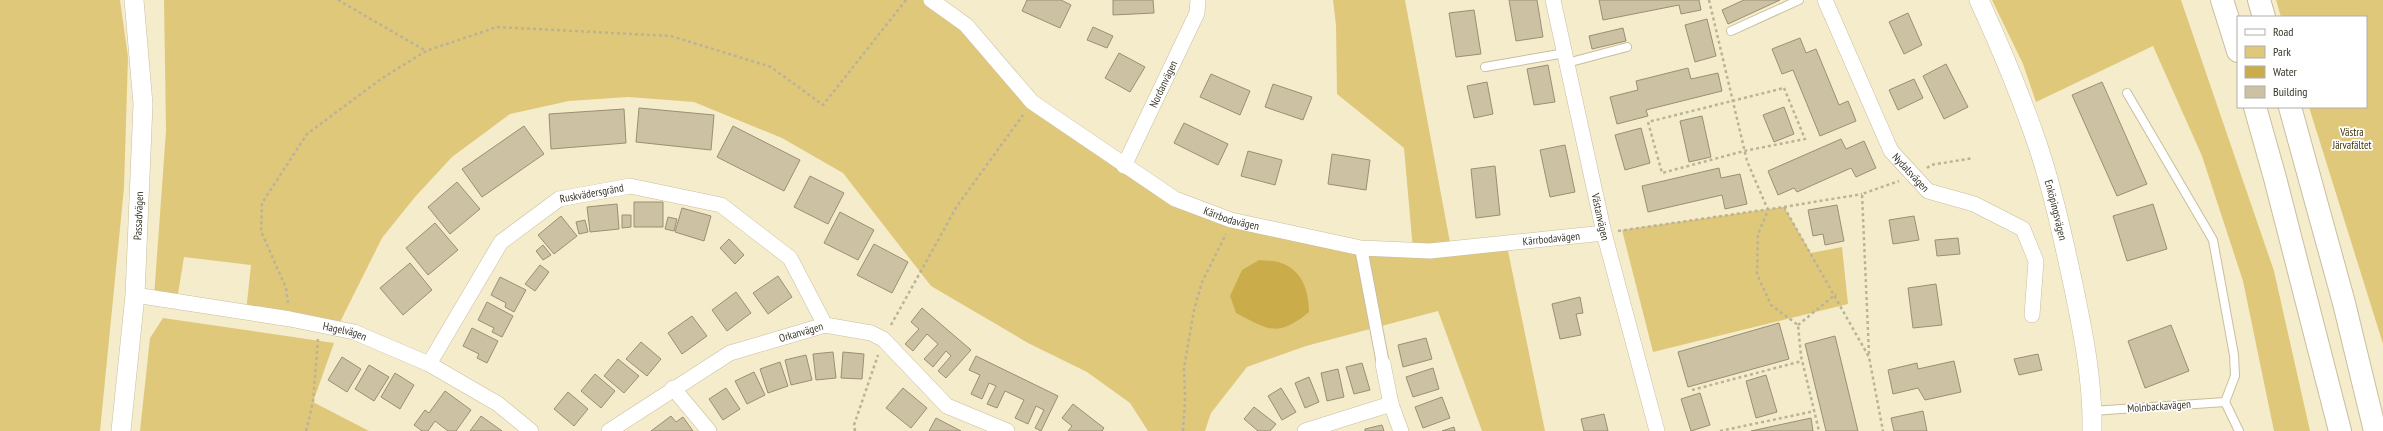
<svg xmlns="http://www.w3.org/2000/svg" width="2383" height="431" font-family="'PT Sans Narrow',sans-serif">
<rect width="100%" height="100%" fill="#f5eccb"/>
<!-- green -->
<path fill="#e0c87a" d="M0,0h120l8,57 -4,131 -24,243h-100z
M164,0h767l101,102 92,64 107,54 182,30 -9,-102 -67,-54 -1,-69 -3,-25h72l46,248 55,-7 39,190h-63l-44,-120 -132,35 -59,21 -36,46 -6,18h-57l-18,-28 -43,-31 -59,-29 -97,-57 -88,-113 -61,-35 -88,-36 -66,-5 -59,4 -59,13 -58,43 -37,40 -33,41 -45,90 -91,-16 5,-47 -67,-8 -7,43 -23,-3 12,-166z
M1992,0h189l93,271 36,160h-36l-31,-150 -41,-125 -49,-110 -117,56 -13,-38z
M2276,0h107v344l-74,-237h57v-90h-85z
M1784,207l27,46 31,-6 6,57 -195,48 -31,-122z
M163,318l171,25 -21,59 56,29h-229l10,-93z"/>
<!-- water -->
<path fill="#caad4a" d="M1259,260c7,1 16,0 22,3 22,7 28,30 28,49 -32,26 -40,18 -73,1l-6,-17 12,-26z"/>
<!-- building -->
<path fill="#ccc2a3" stroke="#998f72" d="M1027,0h34l10,5 -11,23 -38,-17z
M1113,0h40l1,13 -41,2z
M1509,0h28l6,37 -27,4z
M1599,0h100l2,10 -20,4 -2,-9 -76,15z
M1744,0h36l-52,24 -6,-14z
M1474,10l7,44 -25,3 -7,-44z
M1908,13l14,32 -18,9 -15,-32z
M1707,19l9,37 -21,6 -10,-37z
M1093,27l20,9 -6,12 -20,-8z
M1623,28l3,13 -34,8 -3,-13z
M1800,38l6,15 10,-4 23,56 9,-4 8,20 -36,15 -27,-66 -11,4 -10,-25z
M1119,53l26,14 -15,25 -25,-14z
M1946,64l22,43 -24,12 -21,-43z
M1548,65l7,37 -21,3 -7,-36z
M1688,68l3,11 27,-6 4,18 -76,19 2,6 -31,8 -7,-27 28,-7 -2,-9z
M1211,74l39,17 -10,24 -40,-18z
M1914,79l9,19 -25,12 -9,-20z
M1487,82l6,32 -19,4 -7,-32z
M2102,82l45,102 -30,12 -45,-101z
M1273,84l39,13 -9,23 -38,-13z
M1784,107l10,27 -20,8 -11,-27z
M639,108l75,7 -3,35 -75,-8z
M624,109l2,34 -75,6 -2,-35z
M1702,116l9,41 -22,5 -9,-41z
M1184,123l44,21 -10,21 -44,-22z
M524,126l20,28 -62,43 -20,-28z
M733,126l67,34 -16,31 -67,-34z
M1641,128l9,35 -25,7 -10,-35z
M1841,139l5,10 18,-8 12,27 -20,9 -5,-9 -54,24 -3,-4 -16,7 -10,-24z
M1565,145l10,47 -25,5 -10,-47z
M1248,151l34,9 -7,25 -34,-9z
M1332,154l38,6 -4,30 -38,-6z
M1495,166l5,49 -24,3 -5,-49z
M1719,168l2,10 19,-4 7,30 -22,5 -3,-14 -74,17 -6,-26z
M810,176l34,17 -16,31 -34,-17z
M457,182l23,27 -30,25 -22,-27z
M634,202h29v25h-29z
M617,204l2,25 -29,3 -3,-25z
M2153,204l14,45 -40,12 -14,-45z
M1837,205l7,36 -19,4 -2,-11 -10,2 -5,-26z
M682,208l29,8 -7,25 -29,-9z
M840,212l34,18 -16,30 -34,-17z
M622,215h9v12l-9,1z
M561,216l16,20 -23,18 -16,-19z
M1914,216l5,24 -26,4 -4,-24z
M668,217l9,2 -3,12 -9,-2z
M585,220l3,12 -9,2 -3,-12z
M435,223l23,27 -30,25 -22,-27z
M1958,238l2,16 -23,2 -2,-16z
M729,239l15,16 -9,9 -15,-16z
M874,244l34,18 -16,31 -35,-18z
M543,245l8,10 -8,5 -7,-9z
M410,263l22,27 -29,25 -23,-27z
M540,265l9,7 -14,19 -10,-7z
M778,276l14,21 -24,17 -15,-21z
M500,277l26,13 -12,22 -9,-5 1,-4 -15,-8z
M1936,284l6,41 -29,3 -5,-40z
M736,292l15,21 -24,18 -15,-21z
M1580,297l3,16 -7,1 5,21 -21,4 -8,-35z
M487,302l26,14 -11,21 -10,-5 2,-4 -16,-8z
M922,308l49,42 -25,28 -8,-7 13,-15 -5,-5 -13,16 -9,-8 14,-15 -11,-10 -14,17 -8,-7 14,-15 -8,-7z
M692,316l15,20 -25,18 -14,-21z
M1779,323l10,36 -101,28 -10,-35z
M2171,325l18,46 -44,17 -17,-47z
M472,328l26,13 -11,22 -10,-5 2,-4 -16,-8z
M1835,336l23,95h-32l-21,-87z
M1426,338l6,21 -29,8 -5,-22z
M641,342l20,17 -14,17 -21,-17z
M833,352l3,26 -20,2 -3,-26z
M843,352l21,2 -2,25 -21,-1z
M2038,354l4,16 -23,5 -5,-16z
M806,355l6,25 -21,5 -6,-25z
M976,356l82,40 -17,35 -6,-3 9,-18 -8,-4 -8,18 -13,-6 9,-18 -19,-9 -8,17 -10,-4 9,-18 -7,-3 -7,16 -11,-5 9,-19 -11,-5z
M342,357l19,12 -14,23 -19,-12z
M618,359l21,17 -15,17 -20,-17z
M1954,361l7,31 -36,8 -7,-12 -25,6 -5,-24 29,-7 1,6z
M780,362l8,24 -20,7 -8,-24z
M1362,363l8,27 -16,4 -8,-27z
M369,365l20,12 -15,24 -19,-12z
M1433,368l6,21 -26,8 -7,-20z
M1338,369l6,28 -17,4 -6,-28z
M754,372l11,23 -18,9 -12,-23z
M395,373l19,12 -14,24 -19,-12z
M595,374l20,17 -14,17 -20,-17z
M1766,375l11,37 -21,6 -10,-37z
M1309,377l10,25 -14,6 -10,-25z
M726,388l14,21 -17,11 -14,-21z
M903,388l24,20 -16,20 -25,-20z
M1281,388l15,24 -14,8 -14,-24z
M445,391l26,19 -15,21h-8l-13,-10 -7,10h-6l-8,-6 11,-15 4,3z
M568,392l20,17 -14,17 -20,-17z
M1700,393l10,32 -19,6 -10,-32z
M1442,397l8,21 -27,10 -8,-21z
M1073,404l31,24 -2,3h-34l4,-5 -10,-8z
M1254,407l22,17 -6,7h-12l-14,-12z
M1923,411l4,20h-33l-3,-13z
M1604,414l4,17h-24l-3,-12z
M481,416l21,15h-32z
M671,416l5,6 7,-5 10,14h-42z
M936,418l25,13h-32z
M1811,418l2,13h-62z
M1382,425l2,6h-19v-2z
M1454,427l1,4h-13z"/>
<g fill="none" stroke-linecap="round" stroke-linejoin="round">
<defs>
<path id="service" d="M1731,31l68,-31
M1567,63l60,-16
M1485,67l80,-14
M2127,93l86,147 21,115 1,21 -10,26 14,29
M2092,411l133,-9"/>
<path id="pedestrian" d="M1361,248l22,116"/>
<g id="minor">
<path id="s1" d="M931,0l35,25 66,77 143,97 56,21 130,28 69,3 174,-18"/>
<path id="s2" d="M1553,0l51,233 53,198"/>
<path id="s3" d="M1825,0l66,151 37,40 46,13 49,25 13,32 -4,54"/>
<path id="s4" d="M1124,166l73,-153 1,-13"/>
<path id="s5" d="M135,295l155,24 64,13 75,32 69,40 33,27"/>
<path id="s6" d="M429,364l72,-122 58,-43 71,-13 91,19 69,53 35,67"/>
<path d="M1383,364l8,40 10,27"/>
<path d="M673,388l36,43"/>
<path id="s7" d="M609,431l121,-78 95,-28 46,8 12,6 64,67 60,25"/>
<path d="M1305,431l86,-27"/>
</g>
<g id="tertiary">
<path id="s8" d="M1979,0c22,48 42,96 59,146 15,45 25,92 35,138 10,48 20,97 19,147"/>
<path id="s9" d="M121,431l14,-136 8,-191 -9,-104"/>
</g>
<path id="motorway" d="M2222,0l16,51
M2259,0l5,17
M2255,107l20,71 65,253
M2290,107l54,196 31,128"/>
</defs>
<!-- service casing -->
<use href="#service" stroke="#c8be9f" stroke-width="10"/>
<!-- pedestrian casing -->
<use href="#pedestrian" stroke="#c8be9f" stroke-width="14"/>
<!-- minor casing -->
<use href="#minor" stroke="#c8be9f" stroke-width="16"/>
<!-- tertiary casing -->
<use href="#tertiary" stroke="#c8be9f" stroke-width="20"/>
<!-- motorway casing -->
<use href="#motorway" stroke="#c8be9f" stroke-width="24"/>
<!-- path -->
<path stroke="#bab398" stroke-width="2.5" stroke-dasharray="3 3" stroke-linecap="butt" d="M338,0l88,51
M1709,0l38,161 21,49 -10,24 -1,40 14,31 27,20 3,31 18,75
M1784,88l21,51 -61,12 -82,22 -14,-51z
M1927,168l4,-3 42,-7
M1784,207l78,-13
M1618,231l166,-24 85,150 14,74
M288,303l-2,-15 -25,-57 1,-28 45,-69 74,-55 45,-28 71,-24 174,9 100,31 52,38 83,-105
M891,325l66,-119 66,-91
M1798,325l38,-31
M1869,354l-7,-160 37,-13
M1692,390l110,-29
M306,431l7,-29 5,-63
M855,431l-1,-6 24,-70
M1183,431l2,-31 -1,-32 10,-58 8,-28 24,-48
M1720,431l95,-20"/>
<!-- service -->
<use href="#service" stroke="#fff" stroke-width="8"/>
<!-- pedestrian -->
<use href="#pedestrian" stroke="#fff" stroke-width="12"/>
<!-- minor -->
<use href="#minor" stroke="#fff" stroke-width="15"/>
<!-- tertiary -->
<use href="#tertiary" stroke="#fff" stroke-width="19"/>
<!-- motorway -->
<use href="#motorway" stroke="#fff" stroke-width="22"/>
</g>
<g text-anchor="middle" dominant-baseline="central" stroke-width="3.5" stroke-linejoin="round" paint-order="stroke">
<!-- street labels -->
<g font-size="11" fill="#393529" stroke="#fff">
<text stroke="none"><textPath href="#s4" startOffset="91">Nordanvägen</textPath></text>
<text stroke="none"><textPath href="#s3" startOffset="194">Nydalsvägen</textPath></text>
<text stroke="none"><textPath href="#s6" startOffset="247">Ruskvädersgränd</textPath></text>
<text stroke="none"><textPath href="#s8" startOffset="224">Enköpingsvägen</textPath></text>
<text stroke="none"><textPath href="#s9" startOffset="216">Passadvägen</textPath></text>
<text stroke="none"><textPath href="#s2" startOffset="222">Västanvägen</textPath></text>
<text stroke="none"><textPath href="#s1" startOffset="377">Kärrbodavägen</textPath></text>
<text stroke="none"><textPath href="#s1" startOffset="701">Kärrbodavägen</textPath></text>
<text stroke="none"><textPath href="#s5" startOffset="213">Hagelvägen</textPath></text>
<text stroke="none"><textPath href="#s7" startOffset="218">Orkanvägen</textPath></text>
<text transform="translate(2159 406) rotate(-4)">Molnbackavägen</text>
</g>
<!-- park labels -->
<g font-size="11" fill="#3e3205" stroke="#fff">
<text x="2352" y="132">Västra<tspan x="2352" dy="13">Järvafältet</tspan></text>
</g>
</g>
<!-- legend -->
<rect x="2237" y="16" width="130" height="92" fill="#ffffff" stroke="#b0aea9"/>
<rect x="2245" y="29" width="20" height="6" fill="#ffffff" stroke="#b0aea9"/>
<text x="2273" y="36" font-size="12" fill="#393529">Road</text>
<rect x="2245" y="46" width="20" height="12" fill="#e0c87a" stroke="#b0aea9"/>
<text x="2273" y="56" font-size="12" fill="#393529">Park</text>
<rect x="2245" y="66" width="20" height="12" fill="#caad4a" stroke="#b0aea9"/>
<text x="2273" y="76" font-size="12" fill="#393529">Water</text>
<rect x="2245" y="86" width="20" height="12" fill="#ccc2a3" stroke="#b0aea9"/>
<text x="2273" y="96" font-size="12" fill="#393529">Building</text>
</svg>
